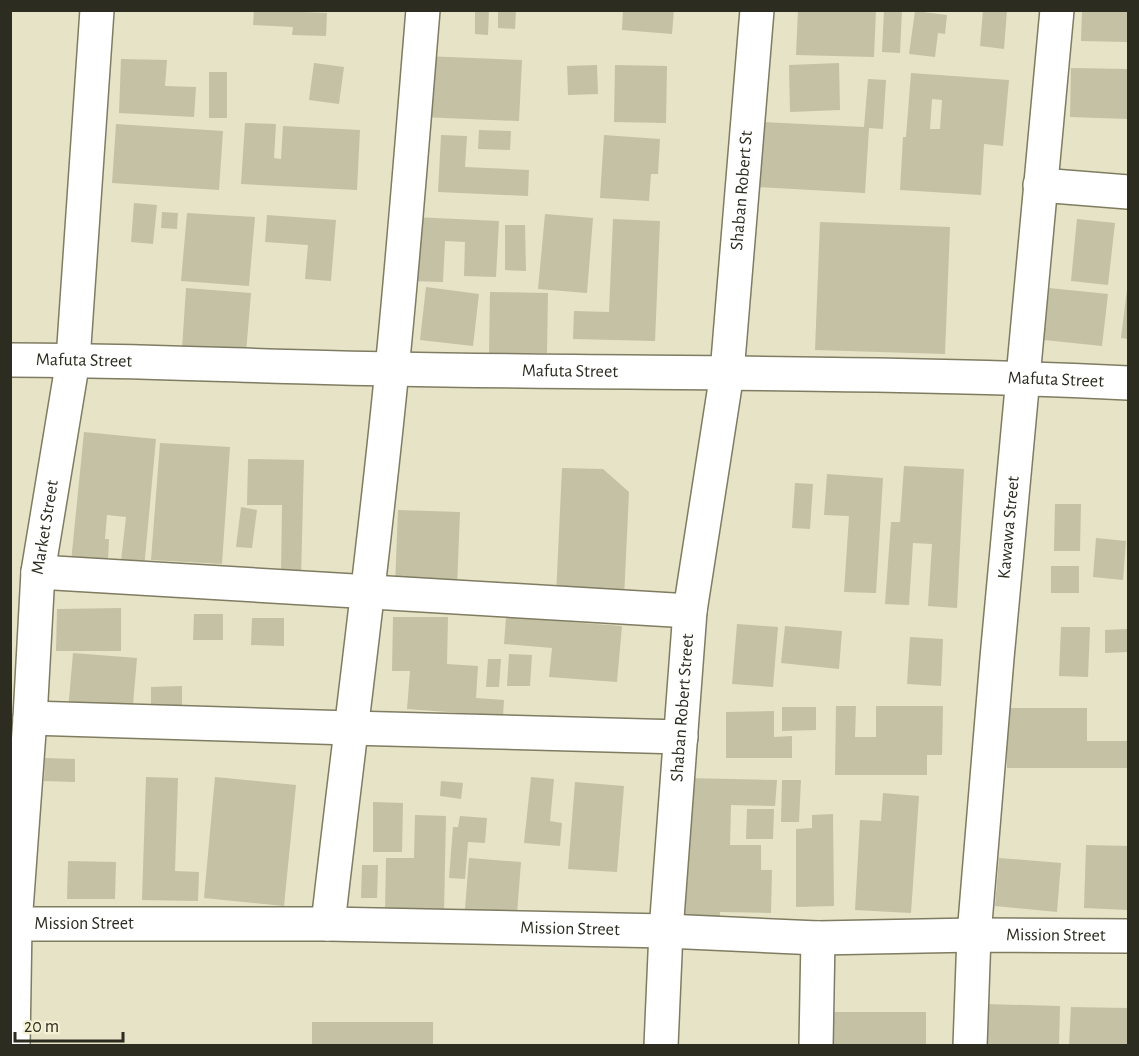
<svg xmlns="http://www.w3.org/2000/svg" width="1139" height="1056" font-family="'Alegreya Sans',sans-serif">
<rect width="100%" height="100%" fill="#e6e3c7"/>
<!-- building -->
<path fill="#c4c1a5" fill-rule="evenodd" d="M254,10h50v2l23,1 -1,23 -34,-1 1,-8 -40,-2z
M475,10h14l-1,25 -13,-1z
M498,10h18l-1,19 -17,-1z
M623,10h51l-2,24 -50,-4z
M798,10h78l-2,47 -78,-2z
M884,10h18l-2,43 -18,-1z
M983,10h24l-3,39 -24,-3z
M1082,10h46v32l-47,-1z
M915,11l32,4 -2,19 -7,-1 -3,24 -26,-3z
M424,56l98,4 -3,61 -98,-4z
M121,59l46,1 -2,26 31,1 -2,30 -75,-4z
M314,63l30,4 -5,37 -30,-4z
M839,63l1,47 -50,2 -1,-47z
M597,65l1,29 -30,1 -1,-29z
M615,65l52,1 -1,57 -52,-1z
M1071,68l57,1v50l-58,-2z
M209,72h18v46h-18z
M911,73l98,7 -6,66 -19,-2 -3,51 -81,-5 3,-53h3zM932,99l10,1 -2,29h-10z
M868,79l18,1 -3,49 -14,-1 -4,65 -108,-6 3,-65 104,5z
M245,123l31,1 -2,34 7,1 2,-33 77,4 -3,60 -116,-6z
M116,124l107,7 -4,59 -107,-7z
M479,130l32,1 -1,19 -32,-1z
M441,135l26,1 -2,31 64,3 -1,26 -90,-4z
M604,135l56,4 -2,35h-7l-2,27 -49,-3z
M134,203l23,2 -4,39 -22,-2z
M162,212l16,1 -1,16 -16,-1z
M187,213l68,4 -6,69 -68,-5z
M545,214l48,4 -6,75 -49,-4z
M267,215l69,5 -5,61 -26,-2 3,-34 -43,-3z
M414,217l85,4 -3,56 -32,-1 1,-34 -20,-1 -2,41 -32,-1z
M613,219l47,2 -5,120 -82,-2 1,-28 35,1z
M1077,219l38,4 -7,62 -37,-4z
M820,222l130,5 -5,127 -130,-4z
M505,225h20l1,46 -21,-1z
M426,287l53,7 -6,52 -53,-6z
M186,288l65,5 -5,60 -64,-4z
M1049,288l59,6 -6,52 -58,-6z
M1127,290h1v49l-7,-1z
M490,292l58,1 -1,60h-58z
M84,432l72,7 -12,130 -73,-7zM107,515l19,2 -5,44 -13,-1 1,-21h-4z
M160,443l70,4 -8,117 -71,-4z
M248,459l56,1 -3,118 -20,-1 1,-72h-35z
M904,466l60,3 -7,139 -29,-2 4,-62 -19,-1 -4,62 -24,-1 6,-82h9z
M562,468l41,1 26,23 -5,106 -68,-2z
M827,474l56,4 -7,115 -32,-1 5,-76 -25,-1z
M795,483l18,1 -3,45 -18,-1z
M1055,504h26l-1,47h-26z
M241,507l16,3 -5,38 -16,-1z
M398,510l62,2 -3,75 -62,-2z
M1096,538l30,3 -3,39 -30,-3z
M1051,566h28v27h-28z
M121,608v43h-65l1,-42z
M194,614h29v26h-30z
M393,617h55l-1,47 31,2 -2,32 28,2 -1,16 -96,-7 3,-38h-18z
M506,617l116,9 -5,56 -68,-5 3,-29 -48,-4z
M252,618h32v28l-33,-1z
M737,624l41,3 -5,60 -41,-3z
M785,626l57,5 -3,38 -58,-6z
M1061,627h29l-2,50 -29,-1z
M1128,629v23l-23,1v-23z
M910,637l33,2 -2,47 -34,-2z
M73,653l64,5 -5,58 -64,-5z
M509,654l23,1 -2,31h-23z
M488,659h13l-2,28h-13z
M182,686v25l-31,1v-25z
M836,706h20l-1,31h21v-31h67l-1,49h-15v20h-92z
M782,707h34v23l-34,1z
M1007,708h80v33h41v27h-121z
M774,711v26l18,-1v22h-66v-46z
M45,758l30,1v23l-31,-1z
M146,777l32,1 -3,93 24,1 -1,29 -56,-1z
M215,777l81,8 -12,121 -80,-8z
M531,777l23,2 -4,42 12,2 -2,23 -36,-3z
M686,778l91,2 -2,26 -44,-1 -1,40h31v25h11l-1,43 -51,-1 -1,16h-37z
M782,780h19l-2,42h-18z
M441,781l22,2 -2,16 -21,-3z
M575,782l49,4 -7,86 -49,-3z
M883,793l36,3 -8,117 -56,-3 5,-90 21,1z
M373,802l30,1 -1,49h-29z
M747,809h27l-1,30h-27z
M833,814l1,92 -38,1v-78l16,-1v-13z
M415,815l31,1 -2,96 -59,-1 1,-53h28z
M460,816l27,2 -2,25 -17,-1 -3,37 -16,-1 4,-51h5z
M1086,845l42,1v64l-44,-2z
M469,858l52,4 -4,52 -52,-5z
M999,858l62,5 -4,49 -62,-6z
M68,861l48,1 -1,37h-48z
M362,865h16l-1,33h-16z
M985,1004l75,2 -1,40h-75z
M1071,1007l57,1v38h-59z
M825,1012h101v34h-93v-3h-8z
M312,1022h121v24h-121z"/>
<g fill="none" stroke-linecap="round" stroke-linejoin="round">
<defs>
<g id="minor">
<path d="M1040,185l88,7"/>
<path d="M38,572l652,39"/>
<path d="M30,718l320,10 331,9"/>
<path id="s1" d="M10,924h318l338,7 152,7 156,-3 154,1"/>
<path d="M328,924c21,-185 46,-369 64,-555 12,-119 21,-239 31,-359"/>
<path id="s2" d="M661,1046l5,-115 24,-320 37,-238 30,-363"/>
<path d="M816,1046l2,-108"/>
<path id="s3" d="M970,1046l4,-111 23,-277 60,-648"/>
</g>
<g id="tertiary">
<path id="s4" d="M10,360c128,0 255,7 383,9 245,5 490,2 735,14"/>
<path id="s5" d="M13,1046l2,-122 15,-206 8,-146 35,-212 24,-350"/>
</g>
</defs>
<!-- minor casing -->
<use href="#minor" stroke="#7f7c62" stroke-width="36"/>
<!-- tertiary casing -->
<use href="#tertiary" stroke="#7f7c62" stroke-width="36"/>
<!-- minor -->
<use href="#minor" stroke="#fff" stroke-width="33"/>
<!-- tertiary -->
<use href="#tertiary" stroke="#fff" stroke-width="33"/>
</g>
<g text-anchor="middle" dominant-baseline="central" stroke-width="6" stroke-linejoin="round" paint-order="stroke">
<!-- street labels -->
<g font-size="18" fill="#2d2c21" stroke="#f4f1d4">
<text stroke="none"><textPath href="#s2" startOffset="860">Shaban Robert St</textPath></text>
<text stroke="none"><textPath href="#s4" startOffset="74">Mafuta Street</textPath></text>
<text stroke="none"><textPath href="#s4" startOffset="560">Mafuta Street</textPath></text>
<text stroke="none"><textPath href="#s4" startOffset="1046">Mafuta Street</textPath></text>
<text stroke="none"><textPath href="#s5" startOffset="520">Market Street</textPath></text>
<text stroke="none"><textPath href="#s3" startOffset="520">Kawawa Street</textPath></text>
<text stroke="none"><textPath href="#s2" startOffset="339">Shaban Robert Street</textPath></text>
<text stroke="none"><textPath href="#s1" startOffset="74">Mission Street</textPath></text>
<text stroke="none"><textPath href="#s1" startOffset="560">Mission Street</textPath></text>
<text stroke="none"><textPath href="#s1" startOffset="1046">Mission Street</textPath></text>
</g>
</g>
<!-- border -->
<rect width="1139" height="1056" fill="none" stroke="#2d2c21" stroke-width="24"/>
<!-- scale -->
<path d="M15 1032v9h108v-9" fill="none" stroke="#2d2c21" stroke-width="3"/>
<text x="24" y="1032" font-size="18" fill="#2d2c21" stroke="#f4f1d4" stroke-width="4.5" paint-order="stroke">20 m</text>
</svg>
